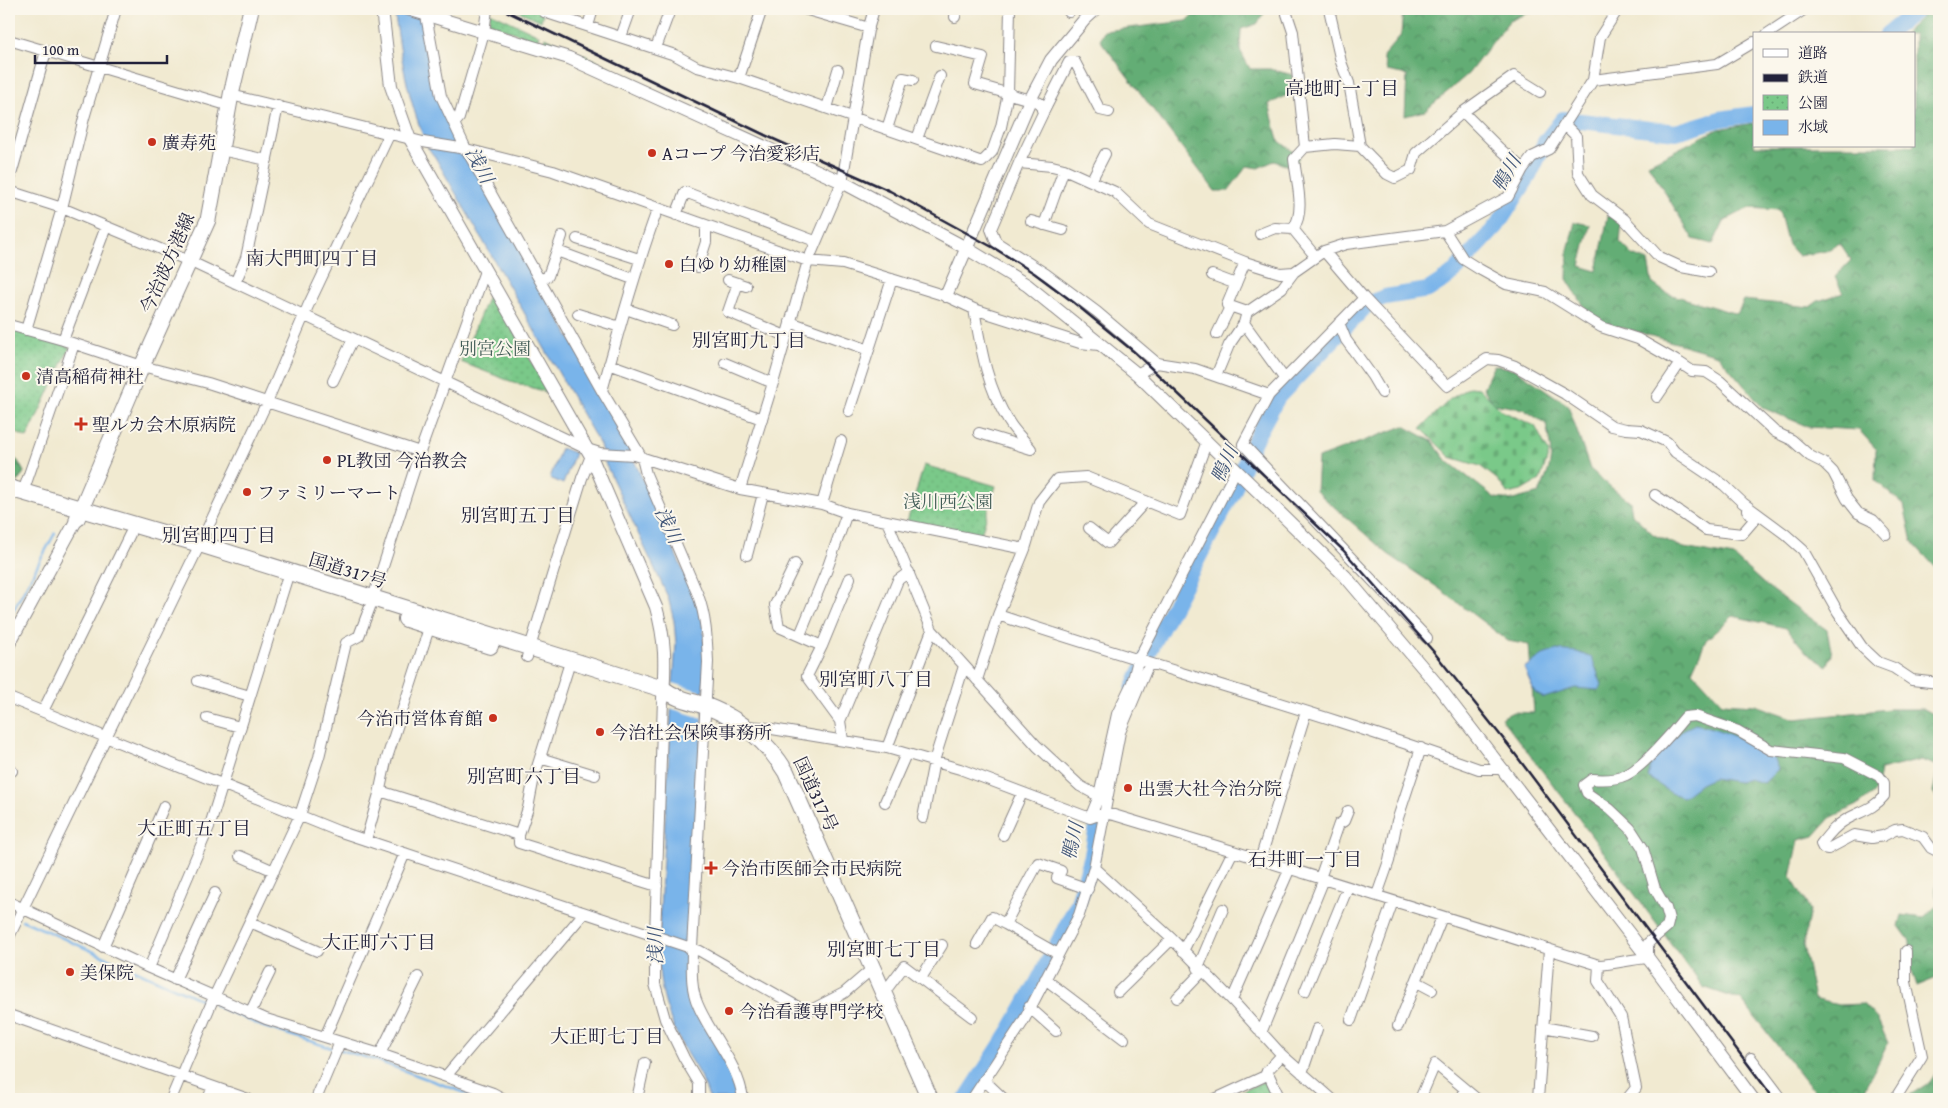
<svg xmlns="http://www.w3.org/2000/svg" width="1948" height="1108" font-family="'Gentium Book Plus','Noto Serif JP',serif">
<defs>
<pattern id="forest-crowns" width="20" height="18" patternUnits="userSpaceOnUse" patternTransform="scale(1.25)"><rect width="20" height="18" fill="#63ad75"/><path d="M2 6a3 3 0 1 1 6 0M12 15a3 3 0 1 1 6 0" fill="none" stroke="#518c61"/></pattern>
<pattern id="cemetery-stones" width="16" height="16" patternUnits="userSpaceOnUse" patternTransform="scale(1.25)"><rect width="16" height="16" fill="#7ac989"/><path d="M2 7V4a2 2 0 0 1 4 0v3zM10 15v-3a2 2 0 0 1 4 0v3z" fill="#69ac77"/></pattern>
<pattern id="park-dots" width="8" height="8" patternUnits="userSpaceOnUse" patternTransform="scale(1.25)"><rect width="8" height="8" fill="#7ac989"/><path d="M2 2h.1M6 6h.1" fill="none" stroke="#69ac77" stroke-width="1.8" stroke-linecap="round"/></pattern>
</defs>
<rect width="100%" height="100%" fill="#fbf7ec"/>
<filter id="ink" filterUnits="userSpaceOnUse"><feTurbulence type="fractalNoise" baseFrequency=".02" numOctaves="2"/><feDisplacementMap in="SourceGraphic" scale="10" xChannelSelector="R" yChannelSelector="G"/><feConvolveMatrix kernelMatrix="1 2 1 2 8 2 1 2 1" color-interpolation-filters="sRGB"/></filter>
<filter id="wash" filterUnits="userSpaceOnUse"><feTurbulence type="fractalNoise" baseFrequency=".0096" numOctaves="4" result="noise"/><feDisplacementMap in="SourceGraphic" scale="20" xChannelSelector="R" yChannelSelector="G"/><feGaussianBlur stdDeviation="1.12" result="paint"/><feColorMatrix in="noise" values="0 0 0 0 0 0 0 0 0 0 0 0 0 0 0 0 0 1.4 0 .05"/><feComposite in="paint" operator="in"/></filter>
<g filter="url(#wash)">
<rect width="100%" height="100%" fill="#f1ead1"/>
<!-- forest -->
<path fill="url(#forest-crowns)" stroke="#426858" d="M1200,9h67l-10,15 -16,5 -1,21 10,19h20l23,6 -7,21 -17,8 9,36 21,16 -3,9h-11l-11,-4 -16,7 -11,-2 -19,25h-13l-115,-151 4,-9 83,-10z
M1403,9h149l-27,5 -16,7 -41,53 -43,37 -20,5 2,-41 -20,-4 -4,-15 18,-21z
M1926,13l13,11v547l-27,-29 -8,-37 -29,-25 1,-31 -17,-19 -50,-3 -46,-19 -45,-53 -126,-36 -25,-40 1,-29 7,-28 15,3 -10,41 17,5 11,-55 14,4 -2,22 13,13 15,6 4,22 14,10 71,21 7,-14 66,7 8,-6 25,-8 -8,-16 16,-17 -11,-17 -14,8 -28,5 -10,-11 -9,-35 -30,-2 -25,13 -11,23 -20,-5 -45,-75 70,-35 36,-6v23h160v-112h-10z
M1494,365l21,4 53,36 22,64 22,19 18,13 2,13 22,21 30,13 50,9 30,27 63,46 5,25 -5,11 -19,-12 -22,-26 -53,-12 -27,24 -14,31 30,32 33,2 40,14 94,-10h35l15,8v84l-6,-8 5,-27 -17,-6 -41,10 -4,21 -16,13 -30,14 -16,18 -15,4 -8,37 19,33 -7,35 11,54 24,6 25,-1 15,16 10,23c-9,20 -20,37 -29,56h-39l-79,-99 -38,-13 -135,-183 -67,-86 12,-6 21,1 -5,-68 -21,-4 -71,-54 -49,-33 -72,-63 2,-33 86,-32 28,15 14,19 49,38 18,2 26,-7c14,-29 14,-37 7,-69l-23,-15 -29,-5 -11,-16z
M9,455l9,6 6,11 -6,10 -9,-3z
M1939,881v96l-22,9 -6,-19 -1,-26 -11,-15 3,-11 21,3 16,-14 -4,-11 1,-10z
M1939,1068v31h-31l2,-4 20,-13z"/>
<!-- cemetery -->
<path fill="url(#cemetery-stones)" stroke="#4e7662" d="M1469,387l10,1 23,23 33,15 14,27 -9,27 -19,11 -13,3 -10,-14 -18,-14 -30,-9 -29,-29 28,-28z"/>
<!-- park -->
<path fill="url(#park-dots)" stroke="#4e7662" d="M514,9h30l-3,12z
M490,12l49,23 -2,6 -48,-18z
M545,37l65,30 -1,1 -66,-25z
M490,291h3l56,102 -42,-13 -46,-18z
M9,327l61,20 -43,91 -18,-9z
M924,465l72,21 -16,51 -73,-15z
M1269,1079l9,20h-54z"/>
<!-- water -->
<path fill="#79b4ea" stroke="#4e6b92" d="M394,9h27l12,79 26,52 152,271 18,38 67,151 7,23 2,35 -15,331 42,82 6,28h-29c-4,-17 -13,-30 -22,-45 -20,-36 -29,-66 -29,-108l14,-250 4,-52 -2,-23 -6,-24 -63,-134 -5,-18 -165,-288c-8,-9 -10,-16 -14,-27 -15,-39 -21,-80 -27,-121z
M561,448l14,5 -12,31 -13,-6z
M1557,650l20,2 15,6 10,27 -4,5 -23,-2 -31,10 -9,-5 -11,-25 19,-13z
M1695,724c28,5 52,18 77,31l6,14 -14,14 -16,-4 -9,3 -26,-4 -13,6 -17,13 -12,-4 -23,-16 4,-16 31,-31z"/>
<!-- pier -->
<path fill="#f1ead1" d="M673,683l30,9 -1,26 -32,-10z"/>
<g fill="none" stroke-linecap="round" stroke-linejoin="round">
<!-- stream -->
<path stroke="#79b4ea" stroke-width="2.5" d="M9,618l46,-85
M9,914l8,4
M22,920l187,83
M214,1005l50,22 71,22
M341,1050l34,10 107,39"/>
<!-- river -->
<path stroke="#79b4ea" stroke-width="16" d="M1887,34l31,-25
M1133,689l17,-39 83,-158 21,-51 24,-44 91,-94 16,-6 43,-7 23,-15 46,-49 32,-50 16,-34 18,-23 113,13 44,-13 34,-5
M966,1099l45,-70 26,-46 41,-80 14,-48 13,-73"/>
</g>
</g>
<g filter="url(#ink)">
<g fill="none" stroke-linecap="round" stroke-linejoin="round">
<defs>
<path id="minor" d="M545,9l-1,3 131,43 22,12 42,11 243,84 10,-10 9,-25 7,-34 2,-84
M804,9l65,19
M1067,9l2,3
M425,10l16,86 25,53 136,242 40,67 4,16 52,121c8,22 9,43 10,67l-16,286c0,19 -2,40 6,57 13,31 41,60 45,94
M1287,14l6,18 12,115
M955,17l1,-8
M588,26l5,-17
M1767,34l38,-25
M621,37l10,-28
M9,40l221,66
M936,46l47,11 -8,27 62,18 3,1 3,10 -24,50 -28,66 5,13 50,32 51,38 60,51 38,6 74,26 95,-97
M656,48l14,-38
M739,78l23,-69
M1593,80l124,-16 37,-22
M231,95l192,47 43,7 87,22 255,90 35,3 103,32 28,13 106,34 19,2
M827,108l11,-38
M1463,112l51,-36 26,16
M1043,113l26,-51h6l25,48 9,2
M454,124l5,-6 25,-86 3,-23
M1565,125l11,11 2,37 14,22 32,24 35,38 22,10 28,5
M887,129l16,-51 10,2
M917,139l23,-63
M1360,146l27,28 8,4 16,-8 5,-17 47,-41 36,36 24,21
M221,150l46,10
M1019,163l33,3 12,3 51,23 34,32 96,38 35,11 14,-1 30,-21 22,-7 99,-13 63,-34 15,-28 9,-12 17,-8 44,-69 7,-43 18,-28
M1091,181l14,-27
M9,182l37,-131
M9,191l53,17 127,53 398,188 13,4 34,2 106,34 82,15 25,9 178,36
M676,215l9,-23 130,49
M1031,221l32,9
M1044,225l20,-56
M1445,231l18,28 16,10 27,15 39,8 56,35 37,12 42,24 -23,34
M1260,234l15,-6 18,1
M577,239l62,20
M557,251l76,28
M1324,251l40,47 83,88 40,-27 11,1 17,6 50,28 47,32 14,3 15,1 26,12 8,10 49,33 19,18 42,31 18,16 35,62 24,35 16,15 16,6 18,12 27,3
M1315,256l-22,-27c13,-17 3,-49 1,-70l11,-12 30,-3 25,2 -11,-63 -8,-21 -12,-53
M1245,262l-18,43 20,7
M698,267l8,-25v-17
M1212,275l24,9
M540,280l8,-4 14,-40
M728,280l18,6
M235,283l11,-25 32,-152
M738,283l-10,29 58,24
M626,309l46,16
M974,309c7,40 13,79 35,113 6,10 15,18 22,27l-52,-16
M578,314l42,13
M790,322l79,28
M1244,323l40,55
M1339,323l7,17 26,36 10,17
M9,325l54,15 79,26 66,17 212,69
M26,330l36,-122 22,-90 32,-109
M1217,334l13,-27
M63,340l43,-113
M725,363l48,20
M1680,363l12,8 14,1 14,9 55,51 17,8 18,16 14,7 9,9 14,27 11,14 15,7 13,14
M609,364l153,55
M1137,374l20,-11
M1216,376l13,-31 15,-22 3,-11 35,-24 12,-16
M333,381l20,-42
M602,391c17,-61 34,-123 56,-183
M1269,395l-26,49 184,194
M849,411l43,-132
M740,489l33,-106 35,-122 34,-79 26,-152 6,-21
M23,492l51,-148
M1655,495l51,35 36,4 12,-14 -7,-10
M822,504l19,-63
M887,521l45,109 105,116 43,40 24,13
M1089,528l19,15 38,-42
M747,555l16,-61
M795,564l-20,41 4,22 43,19
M998,615c160,53 322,97 481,154h22
M800,635l26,-63 21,-59
M527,657l55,-179 9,-22
M977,680l21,-65 27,-66 14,-47 18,-23 29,-2 94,38 27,-74
M198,681l52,15
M9,698l329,133 317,105 8,-237
M43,711l87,-177
M207,718l33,9
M840,721l58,-141 11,-8
M746,726l14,1 127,21 73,21 130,49 14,-5 10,2 119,36 366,114c16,-1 32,-6 49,-7v-15l19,-16 2,-8 -3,-11 -11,-19 -12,-41 -13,-20 -20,-19 -23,-16 -3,-8 8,-6c11,1 24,1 34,-4 17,-8 47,-43 59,-58l10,-1 43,15 33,19 73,8 35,18 5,7v13c-11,14 -26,16 -40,25 -9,5 -16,14 -23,23l2,4 5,1 26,-14 18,3 11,-2 12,-6 8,-1 20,8 8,11 8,4
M843,740l-3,-19 -33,-45 15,-30 28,-68
M887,748l45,-118
M540,758l55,17
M9,770l3,1
M380,791l139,44 9,-27 6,-31 37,-118
M885,802l21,-48
M923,818l11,-57 30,-95
M1090,818l9,-22 18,-82 15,-31 6,-23 98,-190
M519,835v8l138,43
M1003,835l19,-42
M366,840l13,-46 7,-33 45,-139
M240,856l34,15
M1260,860l46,-148
M1094,868l78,71 60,61 50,55 50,44
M1320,878l19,-54 5,-3 4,-10
M1377,895l12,-34 8,-40 24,-73
M9,902l140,66 117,51 114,35 113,39 11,6
M250,922l67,29
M9,937l191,-393 67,-142 41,-96 82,-173
M977,944l15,-27 13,7
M103,947l61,-141
M1183,951l50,-100
M1058,954l-53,-30 33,-61 23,8 -4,7 31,11
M1599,965l-1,16 23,36 15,71 -9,11
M149,968l62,-146 78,-250
M1198,968l25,-59
M921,978l21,-33
M1045,979l79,60
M175,980l40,-87
M1417,982l15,8
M1305,991l43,-104
M1118,992l54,-53
M883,994l21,-28 68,51
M1177,998l25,-26
M1232,1000l58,-132
M1029,1007l27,24
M250,1013l20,-41
M9,1015l239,84
M1351,1020l42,-119
M1398,1026l44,-109
M1543,1027l49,9
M1261,1033l63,-154
M325,1037l80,-184
M380,1054l38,-77
M1751,1058l31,41
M1267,1071l13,28
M1302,1073l15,-44
M446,1076l138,-163
M984,1080l20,19
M171,1099l43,-102 86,-182 19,-58 27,-114 13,-7 11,-29 50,-155 65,-181
M208,1099l5,-12
M316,1099l24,-57
M637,1099l8,-36
M699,1099v-16l-15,-25 -19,-39 -10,-35v-48l45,15 100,57 9,3 35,-18 28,-24
M972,1099l51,-77 56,-107 15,-47 26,-136 29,-69
M1215,1099l50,-23 2,-5 15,-16
M1420,1099l15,-35 42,35
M1460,1099l5,-10
M1538,1099l11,-150
M1895,1099l27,-43 -16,-74v-31"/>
<path id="tertiary" d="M382,9l9,77 18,51 182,319 65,151c10,35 9,56 7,92
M408,9l161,49 273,124 124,66 61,37 110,89 208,202 90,106 213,276 105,141
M946,296l84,-196 21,-40 34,-41 11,-10
M9,644l68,-125"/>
<path id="primary" d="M77,519l65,-153 66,-146 23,-125 20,-86"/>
<path id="trunk" d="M9,488l191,56 463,145c13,10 28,12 43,17 34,13 61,35 80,66l144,327
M406,619l84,27"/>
</defs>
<!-- minor casing -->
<use href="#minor" stroke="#8a8686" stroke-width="12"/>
<!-- tertiary casing -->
<use href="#tertiary" stroke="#8a8686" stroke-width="14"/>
<!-- primary casing -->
<use href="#primary" stroke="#8a8686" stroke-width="17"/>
<!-- trunk casing -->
<use href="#trunk" stroke="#8a8686" stroke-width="18"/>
<!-- minor -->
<use href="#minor" stroke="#fff" stroke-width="10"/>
<!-- tertiary -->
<use href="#tertiary" stroke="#fff" stroke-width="12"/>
<!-- primary -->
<use href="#primary" stroke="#fff" stroke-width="15"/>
<!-- trunk -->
<use href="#trunk" stroke="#fff" stroke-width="16"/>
<!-- rail -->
<path stroke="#22223b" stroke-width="2.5" d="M502,9l267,128 121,54 104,57 40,25 39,29 60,49 210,199 90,101 76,95 265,353"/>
</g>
</g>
<!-- markers -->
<g fill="#c8321e" stroke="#fbf7ec" stroke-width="2">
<circle cx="152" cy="142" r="5"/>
<circle cx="652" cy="153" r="5"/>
<circle cx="669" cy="264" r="5"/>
<circle cx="26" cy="376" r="5"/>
<path d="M78.5 416.5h5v5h5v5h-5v5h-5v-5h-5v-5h5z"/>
<circle cx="327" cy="460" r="5"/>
<circle cx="247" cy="492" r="5"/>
<circle cx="493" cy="718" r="5"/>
<circle cx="600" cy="732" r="5"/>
<circle cx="1128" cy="788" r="5"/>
<path d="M708.5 860.5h5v5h5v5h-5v5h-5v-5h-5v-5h5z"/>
<circle cx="70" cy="972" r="5"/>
<circle cx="729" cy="1011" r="5"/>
</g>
<g text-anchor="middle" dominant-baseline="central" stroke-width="4" stroke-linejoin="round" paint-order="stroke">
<!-- poi labels -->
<g font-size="18" fill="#22223b" stroke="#fbf7ec" text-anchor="start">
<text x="162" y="142">廣寿苑</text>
<text x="662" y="153">Aコープ 今治愛彩店</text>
<text x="679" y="264">白ゆり幼稚園</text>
<text x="36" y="376">清高稲荷神社</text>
<text x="92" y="424">聖ルカ会木原病院</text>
<text x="337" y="460">PL教団 今治教会</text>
<text x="257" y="492">ファミリーマート</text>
<text x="483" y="718" text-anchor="end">今治市営体育館</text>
<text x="610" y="732">今治社会保険事務所</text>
<text x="1138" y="788">出雲大社今治分院</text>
<text x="722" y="868">今治市医師会市民病院</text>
<text x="80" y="972">美保院</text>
<text x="739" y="1011">今治看護専門学校</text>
</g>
<!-- street labels -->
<g font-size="18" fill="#22223b" stroke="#fbf7ec">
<text transform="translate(167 263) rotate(-66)">今治波方港線</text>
<text transform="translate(348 570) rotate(17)">国道317号</text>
<text transform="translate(816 794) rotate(65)">国道317号</text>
</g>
<!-- park labels -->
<g font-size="18" fill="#415c56" stroke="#fbf7ec">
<text x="495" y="348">別宮公園</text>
<text x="948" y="501">浅川西公園</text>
</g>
<!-- neighbourhood labels -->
<g font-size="19" fill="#22223b" stroke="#fbf7ec">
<text x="1342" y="88">高地町一丁目</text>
<text x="312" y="258">南大門町四丁目</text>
<text x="749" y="340">別宮町九丁目</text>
<text x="518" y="515">別宮町五丁目</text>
<text x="219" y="535">別宮町四丁目</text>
<text x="876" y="679">別宮町八丁目</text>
<text x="524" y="776">別宮町六丁目</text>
<text x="194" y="828">大正町五丁目</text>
<text x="1305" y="859">石井町一丁目</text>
<text x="379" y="942">大正町六丁目</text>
<text x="884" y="949">別宮町七丁目</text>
<text x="607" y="1036">大正町七丁目</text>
</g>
<!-- water labels -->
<g font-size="19" font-style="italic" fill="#405578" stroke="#fbf7ec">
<text transform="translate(480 165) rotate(62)">浅川</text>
<text transform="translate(1506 173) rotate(-60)">鴨川</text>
<text transform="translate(1224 464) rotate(-65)">鴨川</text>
<text transform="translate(669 525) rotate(65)">浅川</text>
<text transform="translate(1072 841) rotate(-77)">鴨川</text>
<text transform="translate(655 946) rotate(-91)">浅川</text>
</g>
</g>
<!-- margin -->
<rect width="1948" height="1108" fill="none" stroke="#fbf7ec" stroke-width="30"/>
<!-- legend -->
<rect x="1753" y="32" width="162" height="115" fill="#fbf7ec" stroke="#a4a2a5"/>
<rect x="1763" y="49" width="25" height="8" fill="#ffffff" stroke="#a4a2a5"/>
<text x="1798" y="58" font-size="15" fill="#22223b">道路</text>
<rect x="1763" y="74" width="25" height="8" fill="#22223b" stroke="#a4a2a5"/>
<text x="1798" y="82" font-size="15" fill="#22223b">鉄道</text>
<rect x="1763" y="95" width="25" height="15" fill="url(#park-dots)" stroke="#a4a2a5"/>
<text x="1798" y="108" font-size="15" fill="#22223b">公園</text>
<rect x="1763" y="120" width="25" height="15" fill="#79b4ea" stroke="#a4a2a5"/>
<text x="1798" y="132" font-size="15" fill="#22223b">水域</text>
<!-- scale -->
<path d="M35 55v8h132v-8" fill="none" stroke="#22223b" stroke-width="2.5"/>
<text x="42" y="55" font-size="15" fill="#22223b" stroke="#fbf7ec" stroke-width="4" paint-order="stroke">100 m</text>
</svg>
